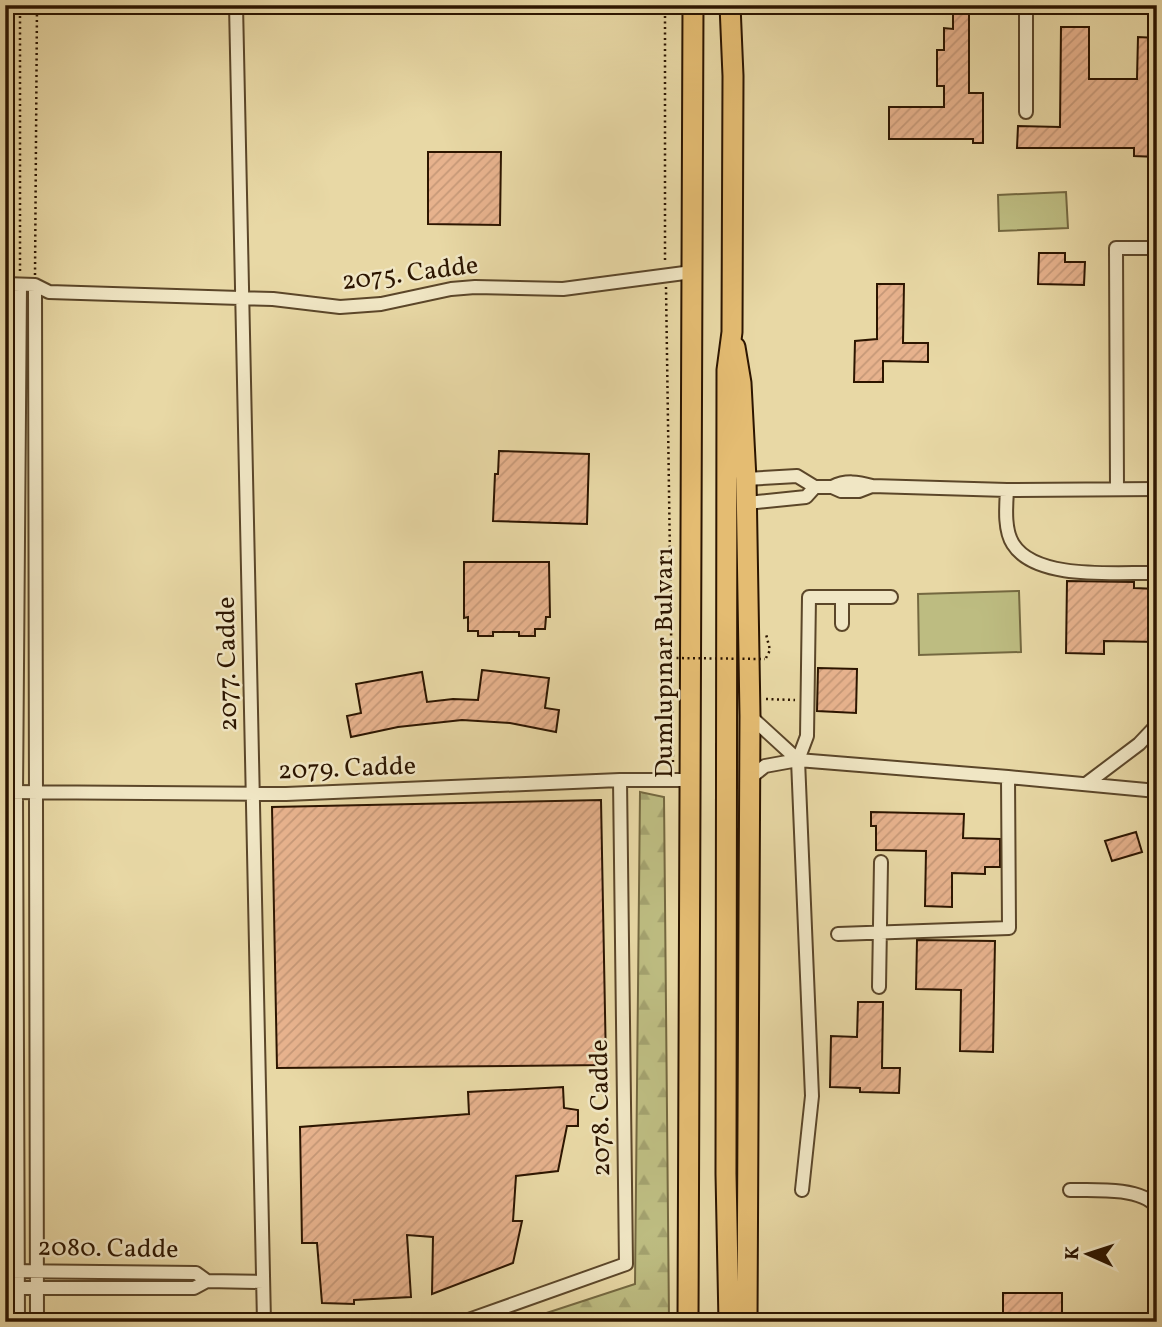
<svg xmlns="http://www.w3.org/2000/svg" width="1162" height="1327" font-family="Vollkorn,serif">
<defs>
<pattern id="forest-firs" width="22" height="20" patternUnits="userSpaceOnUse" patternTransform="scale(1.75)"><rect width="22" height="20" fill="#bdbc81"/><path d="M5 1l3.5 6h-7zM16 11l3.5 6h-7z" fill="#a3a16e"/></pattern>
<pattern id="building-hatch" width="6" height="6" patternUnits="userSpaceOnUse" patternTransform="scale(1.75)"><rect width="6" height="6" fill="#e7b28d"/><path d="M-1 1l2-2M0 6l6-6M5 7l2-2" fill="none" stroke="#c69878"/></pattern>
</defs>
<rect width="100%" height="100%" fill="#e8d8a5"/>
<filter id="stains"><feTurbulence type="fractalNoise" baseFrequency=".00286" numOctaves="4"/><feColorMatrix values="0 0 0 0 .2 0 0 0 0 .09 0 0 0 0 .02 0 0 0 .5 -.17"/></filter>
<radialGradient id="worn" r=".72"><stop offset=".6" stop-color="#630" stop-opacity="0"/><stop offset="1" stop-color="#630" stop-opacity=".3"/></radialGradient>
<!-- forest -->
<path fill="url(#forest-firs)" stroke="#746840" stroke-width="2" d="M640,792l24,5 5,525h-150l116,-38z"/>
<!-- pitch -->
<path fill="#bdbc81" stroke="#746840" stroke-width="2" d="M1066,192l2,36 -69,3 -1,-36z
M1019,591l2,61 -102,3 -1,-61z"/>
<!-- building -->
<path fill="url(#building-hatch)" stroke="#2c1500" stroke-width="2" d="M953,5h16v88h14v50h-10v-4h-84v-32h55v-21h-7v-36h7v-22l9,1z
M1061,27h28v52h48l1,-42 19,1v119l-23,-1v-8h-117l1,-22 42,1z
M428,152h73l-1,73 -72,-1z
M1039,253h26v9h20l-1,23 -46,-1z
M877,284h27l-1,59h25v19l-45,-1v21h-29l1,-41 22,-2z
M499,451l90,3 -2,70 -94,-3 2,-47h3z
M464,562h85l1,55h-4l-1,12h-10v7h-16v-4h-26v4h-15v-5h-10v-14l-4,1z
M1067,581l67,1v6l23,1v53l-53,-1v13l-38,-1z
M818,668l39,1 -1,44 -39,-2z
M482,670l67,8 -4,30 14,2 -3,22 -46,-9 -48,-3 -64,7 -47,10 -4,-21 14,-3 -5,-29 66,-12 5,30 26,-3 25,1z
M601,800l5,265 -329,3 -5,-261z
M871,812l93,2 -1,24 37,1v28h-15v7l-33,-1v34l-27,-1 1,-55 -50,-1v-24h-5z
M1136,832l6,20 -30,9 -7,-20z
M917,940l78,1 -2,111 -33,-1 1,-61 -45,-1z
M858,1002h25l-1,66h18l-1,25 -39,-1v-4l-30,-1 1,-51 26,1z
M563,1087l1,21 14,2v16h-11l-9,45 -42,5 -3,45h9l-9,42 -81,31 1,-57 -26,-2 4,62 -57,3v4l-32,-1 -5,-60h-15l-2,-116 169,-13 -1,-22z
M1003,1293h59v29h-59z"/>
<g fill="none" stroke-linecap="round" stroke-linejoin="round">
<defs>
<path id="minor" d="M236,5l28,1317
M1026,5v107
M5,284l30,1 14,7 224,7 67,8 41,-3 70,-15 24,-2 88,2 129,-17
M35,285l2,1037
M746,479l51,-3 18,11h17l9,4h18l13,-5
M832,487c14,-7 26,-5 40,-1l135,4 150,-1
M1117,489l-1,-241h41
M1007,490c-1,17 -3,40 6,54 23,37 105,28 144,29
M747,503l59,-6 9,-10
M842,624v-26
M750,716l48,44
M1008,777l149,14
M750,778l15,-12 33,-6 210,17 1,151 -171,6
M1086,784l53,-40 18,-19
M5,792l281,2 334,-14h71
M879,987l2,-125
M802,1190l10,-94 -14,-336 9,-24 2,-139h82
M1070,1190c24,0 71,-3 87,17
M5,1271l191,2 11,8
M5,1288h189l13,-7 56,1
M18,1322l-2,-529 4,-508
M463,1322l163,-58 -6,-484"/>
<path id="trunk" d="M735,347l6,36 5,96 4,237 -3,606
M688,1322l5,-1317
M729,1322l-3,-148 1,-804 5,-38 1,-256 -3,-71"/>
</defs>
<!-- minor casing -->
<use href="#minor" stroke="#5b4629" stroke-width="16"/>
<!-- trunk casing -->
<use href="#trunk" stroke="#2c1500" stroke-width="23"/>
<!-- path -->
<path stroke="#2c1500" stroke-width="2.5" stroke-dasharray="2 3.5" stroke-linecap="butt" d="M20,5v269
M665,5v257
M35,275l2,-270
M666,287l7,476
M766,658l4,-8 -4,-16
M766,699l29,1"/>
<!-- minor -->
<use href="#minor" stroke="#f0e6c4" stroke-width="12"/>
<!-- trunk -->
<use href="#trunk" stroke="#e4bc72" stroke-width="19"/>
<!-- path-bridge -->
<path stroke="#2c1500" stroke-width="2.5" stroke-dasharray="2 3.5" stroke-linecap="butt" d="M671,658l94,1"/>
</g>
<g text-anchor="middle" dominant-baseline="central" stroke-width="5" stroke-linejoin="round" paint-order="stroke">
<!-- street labels -->
<g font-size="26" fill="#2c1500" stroke="#f0e6c4">
<text transform="translate(410 274) rotate(-7)">2075. Cadde</text>
<text transform="translate(665 663) rotate(-90)">Dumlupınar Bulvarı</text>
<text transform="translate(228 664) rotate(-91)">2077. Cadde</text>
<text transform="translate(347 769) rotate(-2)">2079. Cadde</text>
<text transform="translate(601 1108) rotate(-91)">2078. Cadde</text>
<text transform="translate(108 1249) rotate(1)">2080. Cadde</text>
</g>
</g>
<!-- margin -->
<rect width="1162" height="1327" fill="none" stroke="#e8d8a5" stroke-width="28"/>
<rect x="7" y="7" width="1148" height="1313" fill="none" stroke="#2c1500" stroke-width="3.5"/>
<rect x="14" y="14" width="1134" height="1299" fill="none" stroke="#2c1500" stroke-width="2"/>
<!-- north arrow -->
<g transform="translate(1088 1254) rotate(273)" stroke="#f0e6c4" stroke-width="5" paint-order="stroke">
<path d="M0-5L12 26L0 18L-12 26Z" fill="#2c1500"/>
<text y="-10" font-size="19" font-weight="bold" text-anchor="middle" fill="#2c1500">K</text>
</g>
<rect width="100%" height="100%" filter="url(#stains)"/>
<rect width="100%" height="100%" fill="url(#worn)"/>
</svg>
